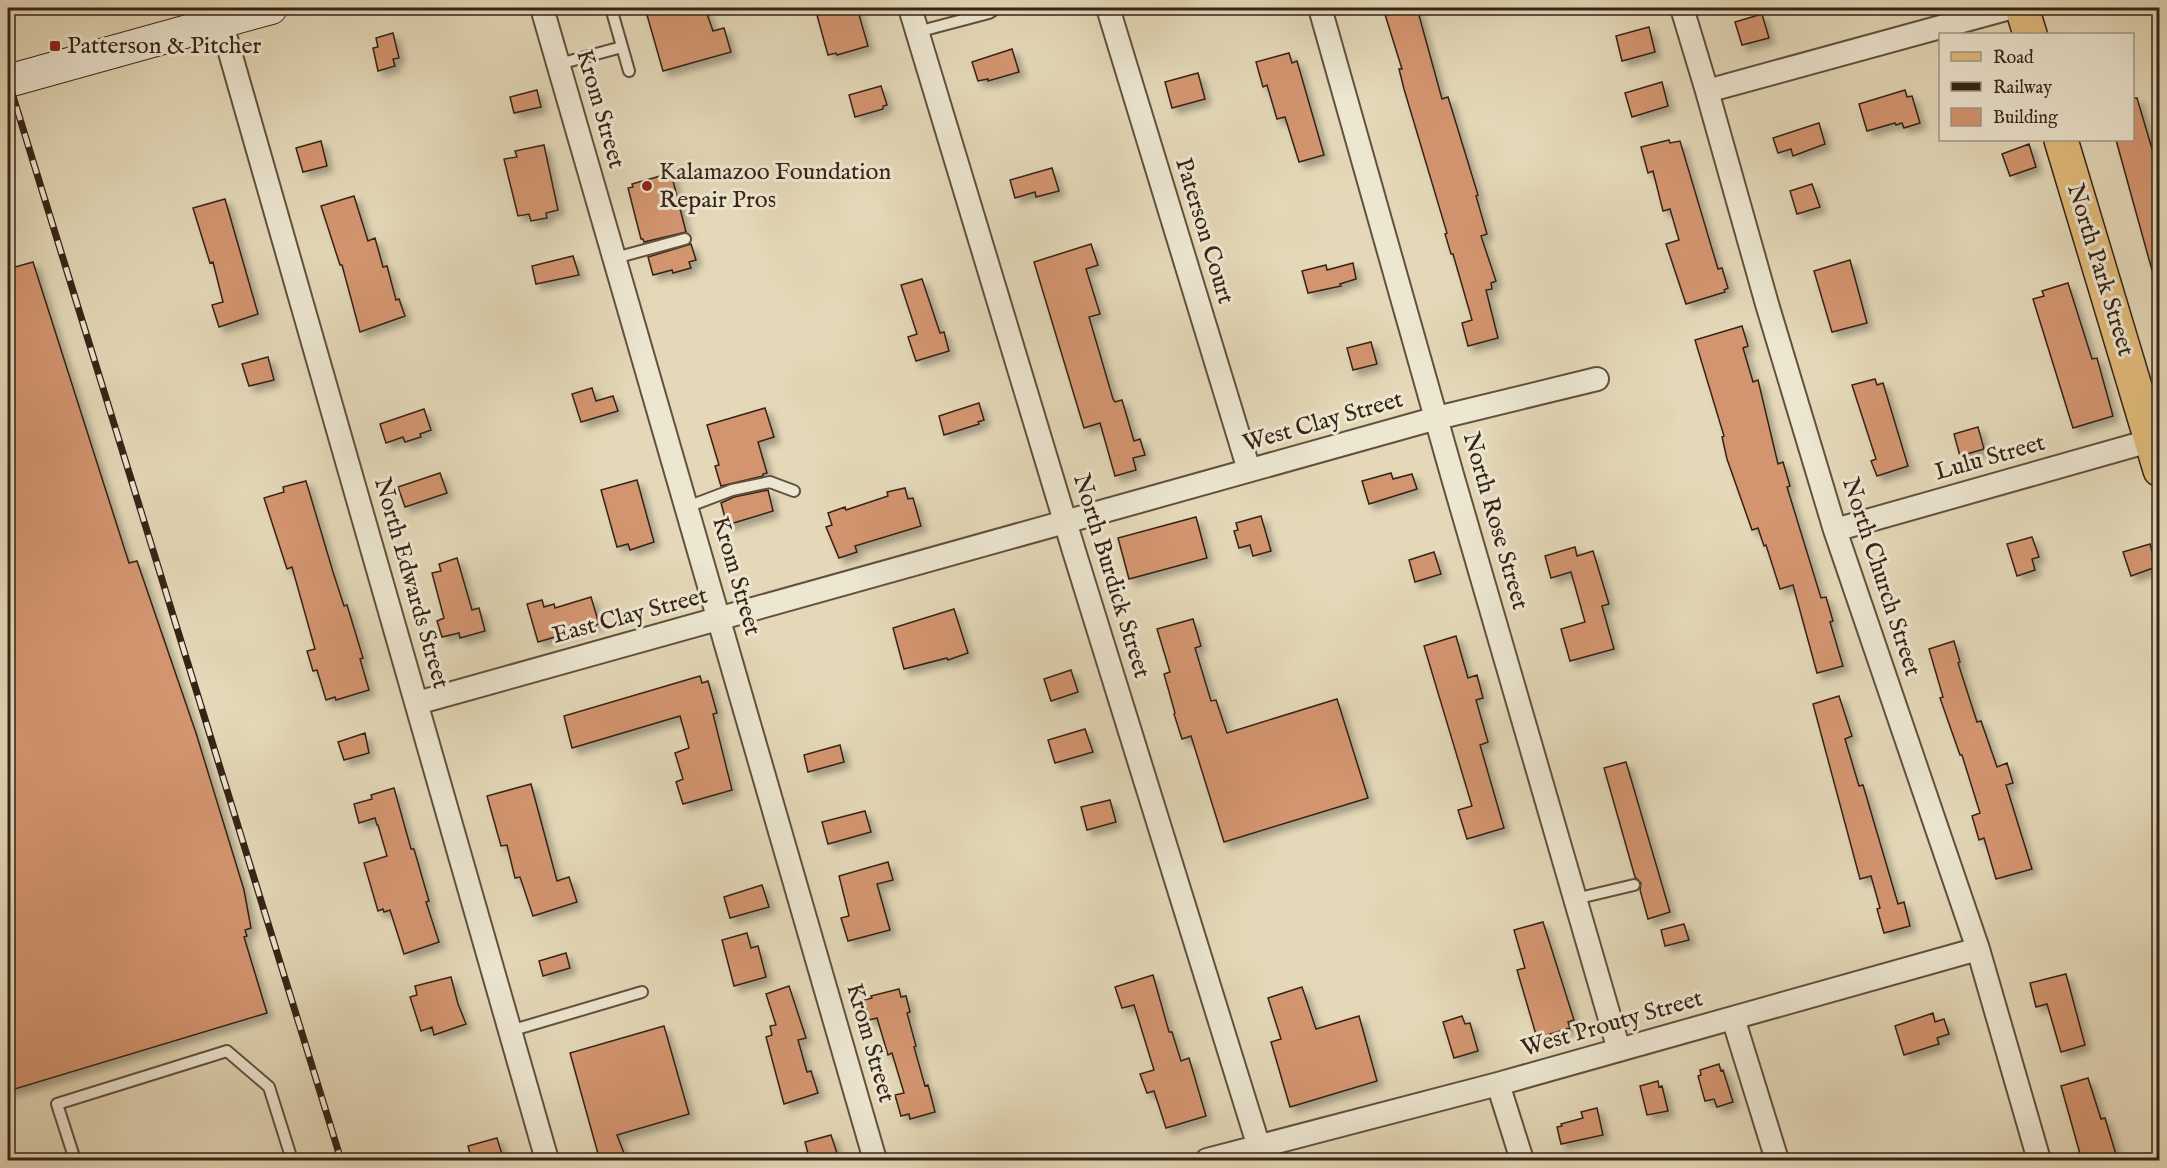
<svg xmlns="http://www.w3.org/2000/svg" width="2167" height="1168" font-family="'IM FELL English',serif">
<defs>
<filter id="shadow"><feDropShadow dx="5.5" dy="5.5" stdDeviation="3" flood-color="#0004"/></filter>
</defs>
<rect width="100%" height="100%" fill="#e4d8b8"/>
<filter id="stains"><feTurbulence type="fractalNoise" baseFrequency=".00333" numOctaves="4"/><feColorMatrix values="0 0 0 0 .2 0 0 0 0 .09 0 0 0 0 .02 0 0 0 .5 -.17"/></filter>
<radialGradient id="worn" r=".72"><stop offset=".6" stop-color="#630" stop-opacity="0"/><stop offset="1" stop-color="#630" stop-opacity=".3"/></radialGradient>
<!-- building -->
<path fill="#d39570" stroke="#352416" stroke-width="1.5" filter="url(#shadow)" d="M645,8h60l8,23 11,-3 7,24 -68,19z
M815,8h42l11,38 -31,9 -1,-2 -8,2z
M1383,8h34l25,91 6,-2 30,98 -2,1 11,38 -6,2 15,45 -5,2 1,6 -6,1 12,48 -30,8 -6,-23 10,-3 -19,-66h-2l-6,-20 2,-1 -43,-144 -5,-20h3z
M1762,14l7,24 -27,7 -7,-23z
M1649,27l6,25 -33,9 -6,-25z
M393,33l6,25 -6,1 2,7 -17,5 -5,-23 5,-1 -2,-9z
M1012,49l7,23 -31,9v-2l-10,2 -6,-19z
M1289,53l3,10 5,-2 27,94 -25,7 -14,-45 -8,2 -10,-34 -4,2 -7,-25z
M1198,73l7,26 -33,9 -7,-26z
M1662,82l6,24 -36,11 -7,-24z
M881,86l6,19 -4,1v3l-28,8 -6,-22z
M537,90l4,17 -27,6 -4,-16z
M1905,90l2,7 5,-1 8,27 -16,5 -2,-5 -6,2 -1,-2 -28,8 -8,-27z
M2133,98h4l23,78v104l-5,1 -39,-141h17z
M1819,123l6,21 -32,12 -2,-7 -13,4 -5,-15z
M1669,140l1,3 10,-2 38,128 4,-1 6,20 -4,2 1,2 -39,12 -20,-60 13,-4 -9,-31 -7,2 -10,-40 -5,2 -7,-26z
M321,141l6,25 -24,6 -7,-24z
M2029,144l7,23 -26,9 -8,-22z
M544,145l14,65 -12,3 1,5 -16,3 -2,-7 -11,2 -14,-57 13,-2 -2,-6z
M1052,168l7,23 -23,6 -1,-5 -20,6 -5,-18z
M671,173l15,59 -42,10 -1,-3h-2l-13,-51 5,-1 -1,-3z
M1812,184l8,23 -23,7 -7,-23z
M354,196l14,45 7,-3 8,29 4,-1 9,34 3,-1 6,17 -45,16 -18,-67h-2l-19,-59z
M225,199l33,115 -39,13 -7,-22 11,-3 -10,-40 -3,1 -17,-55z
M691,244l5,16 -7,2 2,6 -18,5 -1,-3 -19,5 -5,-18z
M1091,244l7,21 -12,4 14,45 -11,3 24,82 2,3 7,-2 12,41 6,-2 5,16 -12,3 3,12 -21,6 -15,-53 -16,5 -50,-166z
M573,256l6,19 -43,9 -4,-18z
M1850,260l17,63 -35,9 -18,-61z
M33,262l96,301 8,-2 59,172 48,157 7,38 -6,2 2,6 -3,1 23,76 -259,78v-822z
M1353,263l3,16 -16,5 1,2 -33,7 -6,-22 24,-6 1,5z
M922,279l18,54 4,-1 5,19 -33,10 -8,-24 9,-3 -16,-49z
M2068,283l24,76 5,-1 16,58 -40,12 -40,-129 11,-3 -2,-5z
M1742,326l6,20 -5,2 10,34 5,-2 20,84 5,-2 7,24 -3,1 34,111 5,-1 7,24 -3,1 13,44 -26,7 -24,-88 -13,4 -14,-44 -2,1 -6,-18 -6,2 -25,-71 -5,-22 2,-1 -29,-96z
M1371,342l6,22 -24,6 -6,-22z
M268,357l6,23 -25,6 -7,-22z
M1875,379l2,6 6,-2 25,83 -31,10 -6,-15 5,-2 -24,-74z
M592,388l4,13 17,-5 5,15 -37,11 -9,-28z
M979,403l5,17 -6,2 1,2 -35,11 -5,-19z
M765,408l9,29 -16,5 9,31 -4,1v2l-42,10 -6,-20 4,-1 -12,-40z
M424,409l7,21 -11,4 1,3 -16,5 -2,-5 -17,6 -6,-19z
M1978,427l6,22 -24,7 -6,-22z
M440,473l7,20 -42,14 -7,-20z
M1391,473l2,6 19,-5 5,15 -48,15 -7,-23z
M637,480l17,62 -24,8 -2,-6 -11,3 -16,-57z
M306,481l27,91 11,34 3,-1 16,53 -3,1 9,31 -33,10 -1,-3 -9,3 -9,-30 -4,1 -6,-20 8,-2 -23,-82 -5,2 -23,-71 20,-6 -1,-5z
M905,488l3,11 5,-1 8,28 -66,20 2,6 -18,6 -13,-31 6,-2 -4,-12 17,-6 1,3 42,-14 -1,-4z
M768,490l5,21 -46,14 -6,-22 13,-6z
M1261,516l10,35 -18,5 -3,-11 -11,3 -5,-17 4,-1 -2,-7z
M1196,517l11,41 -78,21 -11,-41z
M2032,537l7,20 -7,2 3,11 -18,6 -10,-32z
M2150,544l6,23 -25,9 -8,-24z
M1575,547l2,9 16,-5 16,53 -7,2 12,43 -44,12 -9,-32 24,-7 -14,-50 -20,6 -6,-22z
M1434,552l7,22 -26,8 -6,-22z
M457,558l15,52 7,-2 6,23 -25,7 -1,-5 -17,4 -5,-16 7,-3 -12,-45 9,-2 -2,-7z
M591,597l8,27 -61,18 -11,-38 15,-4 2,7 10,-3 1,4z
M954,609l14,44 -20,7 -1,-2 -43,11 -11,-41z
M1193,619l8,27 -6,2 16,53 5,-1 11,33 110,-34 31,99 -144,44 -33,-106 -9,3 -8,-25 1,-1 -11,-39 6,-2 -13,-43z
M1456,636l12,42 9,-3 6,23 -7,2 12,42 -8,3 24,83 -37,11 -9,-29 14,-4 -48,-160z
M1954,641l6,21 -2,1 19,59 4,-1 16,46 10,-4 6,20 -7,2 26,84 -36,10 -12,-41 -5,2 -7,-24 8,-3 -18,-58h-2l-20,-57 3,-1 -14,-48z
M1071,670l7,22 -27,9 -7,-22z
M700,676l2,7 6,-2 9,32 -4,1 19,76 -49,14 -7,-22 7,-3 -8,-26 14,-5 -9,-32 -108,32 -8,-32z
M1839,696l13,40 -7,3 14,47 4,-1 35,119 6,-2 6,24 -26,7 -7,-24 3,-1 -9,-32 -11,3 -47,-175z
M1085,729l8,23 -38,11 -7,-23z
M365,733l4,20 -25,7 -6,-18z
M840,745l4,17 -36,10 -4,-17z
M1626,762l44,150 -22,7 -8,-29 1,-7 -6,-6 -31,-109z
M531,784l26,97 12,-4 8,25 -44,14 -13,-39 -5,1 -8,-33 -6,1 -14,-50z
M394,788l17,61h3l15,52 -3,1 13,40 -35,12 -14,-44 -6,2 -1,-3 -5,2 -14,-48 23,-7 -9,-31h-1l-2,-7 -16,5 -5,-19 18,-5 -1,-4z
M1110,800l6,22 -29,8 -6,-23z
M865,811l6,21 -43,12 -6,-22z
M888,862l5,18 -16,4 13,46 -42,11 -7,-23 8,-2 -10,-40z
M762,885l7,22 -39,11 -6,-21z
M1543,922l31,98 -6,2 2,6 -33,10 -20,-68 8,-2 -11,-38z
M1684,924l5,16 -24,6 -4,-16z
M747,933l4,15 7,-2 8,31 -32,9 -12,-46z
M566,953l4,15 -27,8 -4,-15z
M2066,974l19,71 -24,7 -14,-48 -11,3 -6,-24z
M1153,975l16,57h3l9,29 8,-3 17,58 -40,12 -12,-37 -7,2 -7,-19 14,-4 -20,-65 -12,3 -7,-21z
M451,977l7,27 8,20 -32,11 -2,-8 -11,4 -11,-34 7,-2 -2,-9z
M789,986l17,52 -8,2 9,32 4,-1 7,22 -34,11 -18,-67 6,-2 -2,-9 6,-1 -10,-31z
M1302,987l14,42 43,-13 18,65 -87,26 -19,-65 10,-3 -13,-41z
M899,989l2,8 5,-1 4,16 -3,1 9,33 -2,1 11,39 3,-1 7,27 -25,7 -1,-5 -8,2 -6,-21 9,-2 -12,-40 -4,2 -11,-37 -8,2 -5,-20 8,-2 -1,-2z
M1933,1013l2,9 9,-3 5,15 -12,4 2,6 -35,11 -9,-29z
M1462,1016l3,8 5,-1 8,28 -24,7 -11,-36z
M664,1026l25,88 -72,21 10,26h-27l-30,-108z
M1719,1064l2,7 2,-1 10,32 -16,5 -3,-8 -9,2 -7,-25 3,-1 -1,-5z
M2088,1078l13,41 4,-1 13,43h-36l-21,-75z
M1658,1081l1,6 3,-1 6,25 -21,4 -7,-29z
M1597,1108l6,27 -42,9 -4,-17 5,-1 -1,-2 22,-6 -2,-6z
M831,1135l7,21 -16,5h-12l-5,-19z
M497,1138l7,23h-32l-4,-15z"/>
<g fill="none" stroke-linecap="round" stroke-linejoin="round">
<defs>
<path id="lane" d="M611,8l18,63
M917,32l72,-19 8,-5
M559,64l63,-17
M615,258l70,-19
M687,507l45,-17 38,-8 24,9
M1575,899l59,-14
M510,1031l132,-39
M75,1160l-18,-56 170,-53 42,36 23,73"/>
<path id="street" d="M542,8l333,1152
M910,8l164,543 189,609
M1108,8l141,462
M1320,8l133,470 166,572
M1682,8l25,83 60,213 68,226 143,419 61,211
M221,21l326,1139
M1707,91l303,-83
M1835,530l325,-92
M417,703l1020,-285 160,-39
M1733,1018l44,142
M1498,1084l24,76
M1207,1160l291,-76 480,-135"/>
<path id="secondary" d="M8,81l263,-73"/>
<path id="primary" d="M2022,8l8,26
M2061,140l99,330"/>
</defs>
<!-- lane casing -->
<use href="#lane" stroke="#61513e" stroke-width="14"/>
<!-- street casing -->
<use href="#street" stroke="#61513e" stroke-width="26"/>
<!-- secondary casing -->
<use href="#secondary" stroke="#352416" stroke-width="34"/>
<!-- primary casing -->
<use href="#primary" stroke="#352416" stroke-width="36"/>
<!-- lane -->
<use href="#lane" stroke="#ede6d1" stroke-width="10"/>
<!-- street -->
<use href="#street" stroke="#ede6d1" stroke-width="22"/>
<!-- secondary -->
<use href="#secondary" stroke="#ede6d1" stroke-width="32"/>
<!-- primary -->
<use href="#primary" stroke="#e2bc7c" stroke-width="33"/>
<defs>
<path id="rail" d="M8,80l333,1080"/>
</defs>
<!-- rail casing -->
<use href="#rail" stroke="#352416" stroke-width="7"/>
<!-- rail -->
<use href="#rail" stroke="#ede6d1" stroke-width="4.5" stroke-dasharray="14" stroke-linecap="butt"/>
</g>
<!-- markers -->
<g fill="#8f2418" stroke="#ede6d1" stroke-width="2">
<rect x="49" y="40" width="12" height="12" rx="3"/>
<circle cx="647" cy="186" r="6"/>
</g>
<g text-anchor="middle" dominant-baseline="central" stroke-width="6" stroke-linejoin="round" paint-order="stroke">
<!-- poi labels -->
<g font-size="24" fill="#352416" stroke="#ede6d1" text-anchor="start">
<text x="67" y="46">Patterson &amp; Pitcher</text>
<text x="659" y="172">Kalamazoo Foundation<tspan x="659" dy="28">Repair Pros</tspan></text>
</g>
<!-- street labels -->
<g font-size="24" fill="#352416" stroke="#ede6d1">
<text transform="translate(600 109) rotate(74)">Krom Street</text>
<text transform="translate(1204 231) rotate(73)">Paterson Court</text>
<text transform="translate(2100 270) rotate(73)">North Park Street</text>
<text transform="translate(1323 422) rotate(-16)">West Clay Street</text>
<text transform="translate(1990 458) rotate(-16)">Lulu Street</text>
<text transform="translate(1495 521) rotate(74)">North Rose Street</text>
<text transform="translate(736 576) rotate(74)">Krom Street</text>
<text transform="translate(1111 576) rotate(73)">North Burdick Street</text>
<text transform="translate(1881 577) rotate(72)">North Church Street</text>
<text transform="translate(411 583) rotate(74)">North Edwards Street</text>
<text transform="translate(630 616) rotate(-15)">East Clay Street</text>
<text transform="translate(1612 1024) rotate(-16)">West Prouty Street</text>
<text transform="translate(870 1043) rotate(74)">Krom Street</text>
</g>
</g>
<!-- margin -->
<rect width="2167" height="1168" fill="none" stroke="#e4d8b8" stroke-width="30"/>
<rect x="9" y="9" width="2149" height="1150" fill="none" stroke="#352416" stroke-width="3"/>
<rect x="15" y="15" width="2137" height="1138" fill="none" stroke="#352416" stroke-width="1.5"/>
<!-- legend -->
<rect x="1939" y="33" width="195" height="108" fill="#ede6d1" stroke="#a39886" stroke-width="1.5"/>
<rect x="1951" y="52" width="30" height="9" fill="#e2bc7c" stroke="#a39886" stroke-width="1.5"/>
<text x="1993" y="63" font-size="18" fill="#352416">Road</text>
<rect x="1951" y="82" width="30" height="9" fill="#352416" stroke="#a39886" stroke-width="1.5"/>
<text x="1993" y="93" font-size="18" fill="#352416">Railway</text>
<rect x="1951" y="108" width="30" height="18" fill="#d39570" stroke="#a39886" stroke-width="1.5"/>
<text x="1993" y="123" font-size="18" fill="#352416">Building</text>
<rect width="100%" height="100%" filter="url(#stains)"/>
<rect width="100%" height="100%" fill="url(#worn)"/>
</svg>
